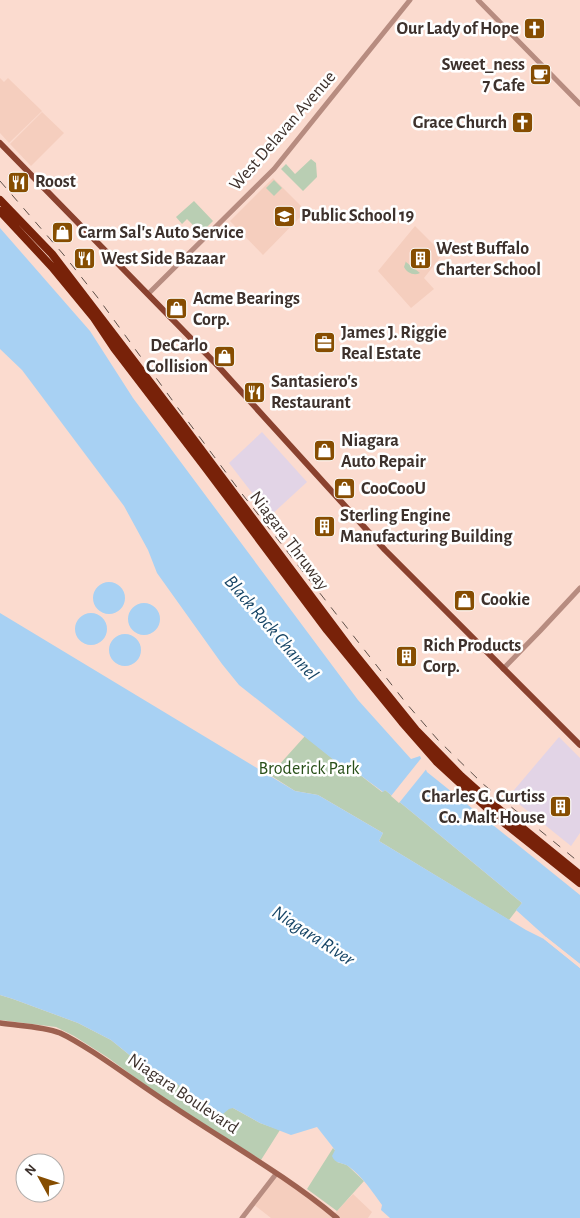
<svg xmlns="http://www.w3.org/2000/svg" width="580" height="1218" font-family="'Alegreya Sans',sans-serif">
<rect width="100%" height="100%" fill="#fbdbcf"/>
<!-- built -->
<path fill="#f5cebe" d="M0,78l4,4 4,-4 34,33 -33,32 -9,-10z
M42,112l22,21 -33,33 -21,-22z
M273,178l33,33 -43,44 -33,-34z
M415,226l28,28 -19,24 10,11 -23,19 -33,-37z
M276,1174l57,41 20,-21 19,18 -4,6h-97l-18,-14z"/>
<!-- industrial -->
<path fill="#e2d4e6" d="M262,432l45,50 -37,34 -41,-53z
M559,737l21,21v75l-9,13 -62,-50z"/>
<!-- green -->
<path fill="#b9ceb3" d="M311,159l5,4 1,14 -14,14 -22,-22 5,-5 9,10z
M274,180l8,8 -8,8 -8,-8z
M194,201l19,20 -12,12 -14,-14 -5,5 -6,-7z
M406,261v1l14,11c-6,3 -13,0 -16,-6z
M305,736l44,36 2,-4 31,24 3,-2 137,113 -13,17 -130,-79 4,-8 -65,-38 -23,-4 -25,-16z
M0,995l13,4 65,24 33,17 21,17 44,26 37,28 8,3 8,-6h4l27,15 20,7 -19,30 -95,-60 -59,-43 -33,-21 -18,-9 -56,-7z
M333,1148l2,2 2,12 10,3 17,16 -27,30 -30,-22z"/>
<!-- water -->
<path fill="#a8d1f3" d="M0,228l90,103 43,67 225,302 53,59 9,-3 7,16 153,123v69l-34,-27 -30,-27 6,-7 -137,-113 -2,2 -31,-23 -3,3 -110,-87 -17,-21 -65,-91 -9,-23 -24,-44 -102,-136 -22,-21z
M93 598a16 16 0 1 1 32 0a16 16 0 1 1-32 0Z
M128 619a16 16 0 1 1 32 0a16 16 0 1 1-32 0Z
M0,613l295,178 23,4 65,38 -4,8 147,89 18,9 36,29v250h-190l-9,-8 1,-5c-10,-14 -20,-29 -34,-39 -6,-4 -13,-2 -16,-10l3,-6 -18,-23 -26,8 -31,-12 -27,-15 -4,1 -6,5 -10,-3 -37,-28 -44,-26 -21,-17 -33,-17 -65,-24 -13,-4z
M75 629a16 16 0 1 1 32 0a16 16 0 1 1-32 0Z
M109 650a16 16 0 1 1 32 0a16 16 0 1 1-32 0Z"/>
<!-- pier -->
<path fill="#fbdbcf" d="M423,756l5,11 -29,36 -8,-7z
M546,937l34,27v4l-36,-29z"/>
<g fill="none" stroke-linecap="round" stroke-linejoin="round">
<!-- tertiary -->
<path stroke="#b78c80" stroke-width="5" d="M478,0l102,104
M148,294l126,-125 136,-169
M503,669l37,-38 40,-43
M242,1218l34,-44"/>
<!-- secondary -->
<path stroke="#9e6150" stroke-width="5.5" d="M0,1023c19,3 41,3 60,10 11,5 22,12 33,19 26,17 52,36 78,53 55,37 116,71 166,113"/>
<!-- primary -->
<path stroke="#8a412e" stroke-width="6" d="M0,143l218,223 167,184 195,195"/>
<!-- motorway -->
<path stroke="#782209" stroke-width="8" d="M0,200l52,54 127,166 170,227 67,83 45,46 28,25 91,74
M0,211l52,56 42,51 20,30 91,119 122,163 75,92 35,40 61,56 82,65"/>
<!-- rail -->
<path stroke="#5f5049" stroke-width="1" stroke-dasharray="9 9" stroke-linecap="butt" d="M0,181l63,73 35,44 77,106 64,86 167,213 32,37 45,44 97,79"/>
</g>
<!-- icons -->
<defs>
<symbol id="church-square" viewBox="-11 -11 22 22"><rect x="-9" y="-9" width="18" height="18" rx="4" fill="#864d01" stroke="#fff"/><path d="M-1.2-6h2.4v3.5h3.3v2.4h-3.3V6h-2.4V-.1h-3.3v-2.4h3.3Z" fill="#fff"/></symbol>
<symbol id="cafe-square" viewBox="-11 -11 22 22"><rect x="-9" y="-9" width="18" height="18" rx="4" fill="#864d01" stroke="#fff"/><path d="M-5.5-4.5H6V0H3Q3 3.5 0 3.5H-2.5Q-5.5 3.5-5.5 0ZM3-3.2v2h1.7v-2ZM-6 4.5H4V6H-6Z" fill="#fff"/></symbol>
<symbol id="restaurant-square" viewBox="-11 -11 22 22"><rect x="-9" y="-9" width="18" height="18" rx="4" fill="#864d01" stroke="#fff"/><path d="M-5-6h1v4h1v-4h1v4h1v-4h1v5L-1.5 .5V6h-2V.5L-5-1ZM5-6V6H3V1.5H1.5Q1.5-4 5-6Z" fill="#fff"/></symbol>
<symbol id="school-square" viewBox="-11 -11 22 22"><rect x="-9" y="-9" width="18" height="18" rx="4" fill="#864d01" stroke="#fff"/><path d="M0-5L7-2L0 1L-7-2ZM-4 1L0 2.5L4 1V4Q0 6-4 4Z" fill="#fff"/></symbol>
<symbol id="shop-square" viewBox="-11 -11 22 22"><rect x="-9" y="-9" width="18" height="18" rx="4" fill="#864d01" stroke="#fff"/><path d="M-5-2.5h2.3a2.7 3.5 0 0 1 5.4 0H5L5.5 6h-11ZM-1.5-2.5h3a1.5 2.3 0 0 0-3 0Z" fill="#fff"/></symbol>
<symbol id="building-square" viewBox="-11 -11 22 22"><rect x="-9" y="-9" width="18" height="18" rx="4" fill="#864d01" stroke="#fff"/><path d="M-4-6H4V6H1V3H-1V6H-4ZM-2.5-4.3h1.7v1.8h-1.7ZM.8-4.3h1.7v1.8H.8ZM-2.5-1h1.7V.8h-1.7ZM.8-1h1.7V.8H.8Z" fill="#fff"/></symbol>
<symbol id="office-square" viewBox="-11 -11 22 22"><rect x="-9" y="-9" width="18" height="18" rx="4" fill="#864d01" stroke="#fff"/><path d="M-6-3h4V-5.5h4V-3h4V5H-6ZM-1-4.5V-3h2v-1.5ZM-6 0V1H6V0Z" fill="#fff"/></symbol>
</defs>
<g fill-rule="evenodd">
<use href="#church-square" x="522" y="16" width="25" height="25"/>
<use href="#cafe-square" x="528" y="62" width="25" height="25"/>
<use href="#church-square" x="510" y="110" width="25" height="25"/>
<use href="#restaurant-square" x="6" y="170" width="25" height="25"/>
<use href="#school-square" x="272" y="204" width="25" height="25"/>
<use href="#shop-square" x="50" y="220" width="25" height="25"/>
<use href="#restaurant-square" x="72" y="246" width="25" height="25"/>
<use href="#building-square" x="408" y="246" width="25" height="25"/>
<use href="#shop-square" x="164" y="296" width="25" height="25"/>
<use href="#office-square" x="312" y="330" width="25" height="25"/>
<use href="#shop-square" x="212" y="344" width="25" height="25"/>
<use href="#restaurant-square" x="242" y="380" width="25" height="25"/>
<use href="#shop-square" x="312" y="438" width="25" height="25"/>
<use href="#shop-square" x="332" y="476" width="25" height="25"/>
<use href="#building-square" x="312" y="514" width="25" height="25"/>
<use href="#shop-square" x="452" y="588" width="25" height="25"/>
<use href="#building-square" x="394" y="644" width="25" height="25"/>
<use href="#building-square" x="548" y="794" width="25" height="25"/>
</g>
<g text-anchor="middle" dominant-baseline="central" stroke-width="5" stroke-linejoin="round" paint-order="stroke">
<!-- poi labels -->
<g font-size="18" font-weight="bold" fill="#3d312c" stroke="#fff" text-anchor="start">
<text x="519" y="29" text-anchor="end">Our Lady of Hope</text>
<text x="525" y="65" text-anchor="end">Sweet_ness<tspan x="525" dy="21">7 Cafe</tspan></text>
<text x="507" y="123" text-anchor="end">Grace Church</text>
<text x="35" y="182">Roost</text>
<text x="301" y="216">Public School 19</text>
<text x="78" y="233">Carm Sal's Auto Service</text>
<text x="436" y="249">West Buffalo<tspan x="436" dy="21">Charter School</tspan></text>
<text x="101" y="259">West Side Bazaar</text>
<text x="193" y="299">Acme Bearings<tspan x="193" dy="21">Corp.</tspan></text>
<text x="341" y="333">James J. Riggie<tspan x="341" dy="21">Real Estate</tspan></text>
<text x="208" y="346" text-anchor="end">DeCarlo<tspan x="208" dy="21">Collision</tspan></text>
<text x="271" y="382">Santasiero's<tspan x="271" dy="21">Restaurant</tspan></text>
<text x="341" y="441">Niagara<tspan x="341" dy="21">Auto Repair</tspan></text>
<text x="361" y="489">CooCooU</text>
<text x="340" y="516">Sterling Engine<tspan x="340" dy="21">Manufacturing Building</tspan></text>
<text x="481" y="600">Cookie</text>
<text x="423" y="646">Rich Products<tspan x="423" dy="21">Corp.</tspan></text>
<text x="545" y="797" text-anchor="end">Charles G. Curtiss<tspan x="545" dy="21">Co. Malt House</tspan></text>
</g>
<!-- street labels -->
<g font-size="18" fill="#3d312c" stroke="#fff">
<text transform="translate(283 131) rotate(-49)">West Delavan Avenue</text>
<text transform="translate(289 541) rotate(53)">Niagara Thruway</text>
<text transform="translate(183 1094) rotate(34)">Niagara Boulevard</text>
</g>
<!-- park labels -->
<g font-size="18" fill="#295019" stroke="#fff">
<text x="309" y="769">Broderick Park</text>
</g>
<!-- water labels -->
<g font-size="19" font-style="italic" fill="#174566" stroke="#fff">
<text transform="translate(271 628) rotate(49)">Black Rock Channel</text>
<text transform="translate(313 936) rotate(33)">Niagara River</text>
</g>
</g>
<!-- north arrow -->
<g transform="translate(40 1178) rotate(310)"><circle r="24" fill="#ffffff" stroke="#b1adab"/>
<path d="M0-4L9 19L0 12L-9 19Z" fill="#864d01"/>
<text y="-8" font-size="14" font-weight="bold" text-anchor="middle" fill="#3d312c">N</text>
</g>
</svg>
